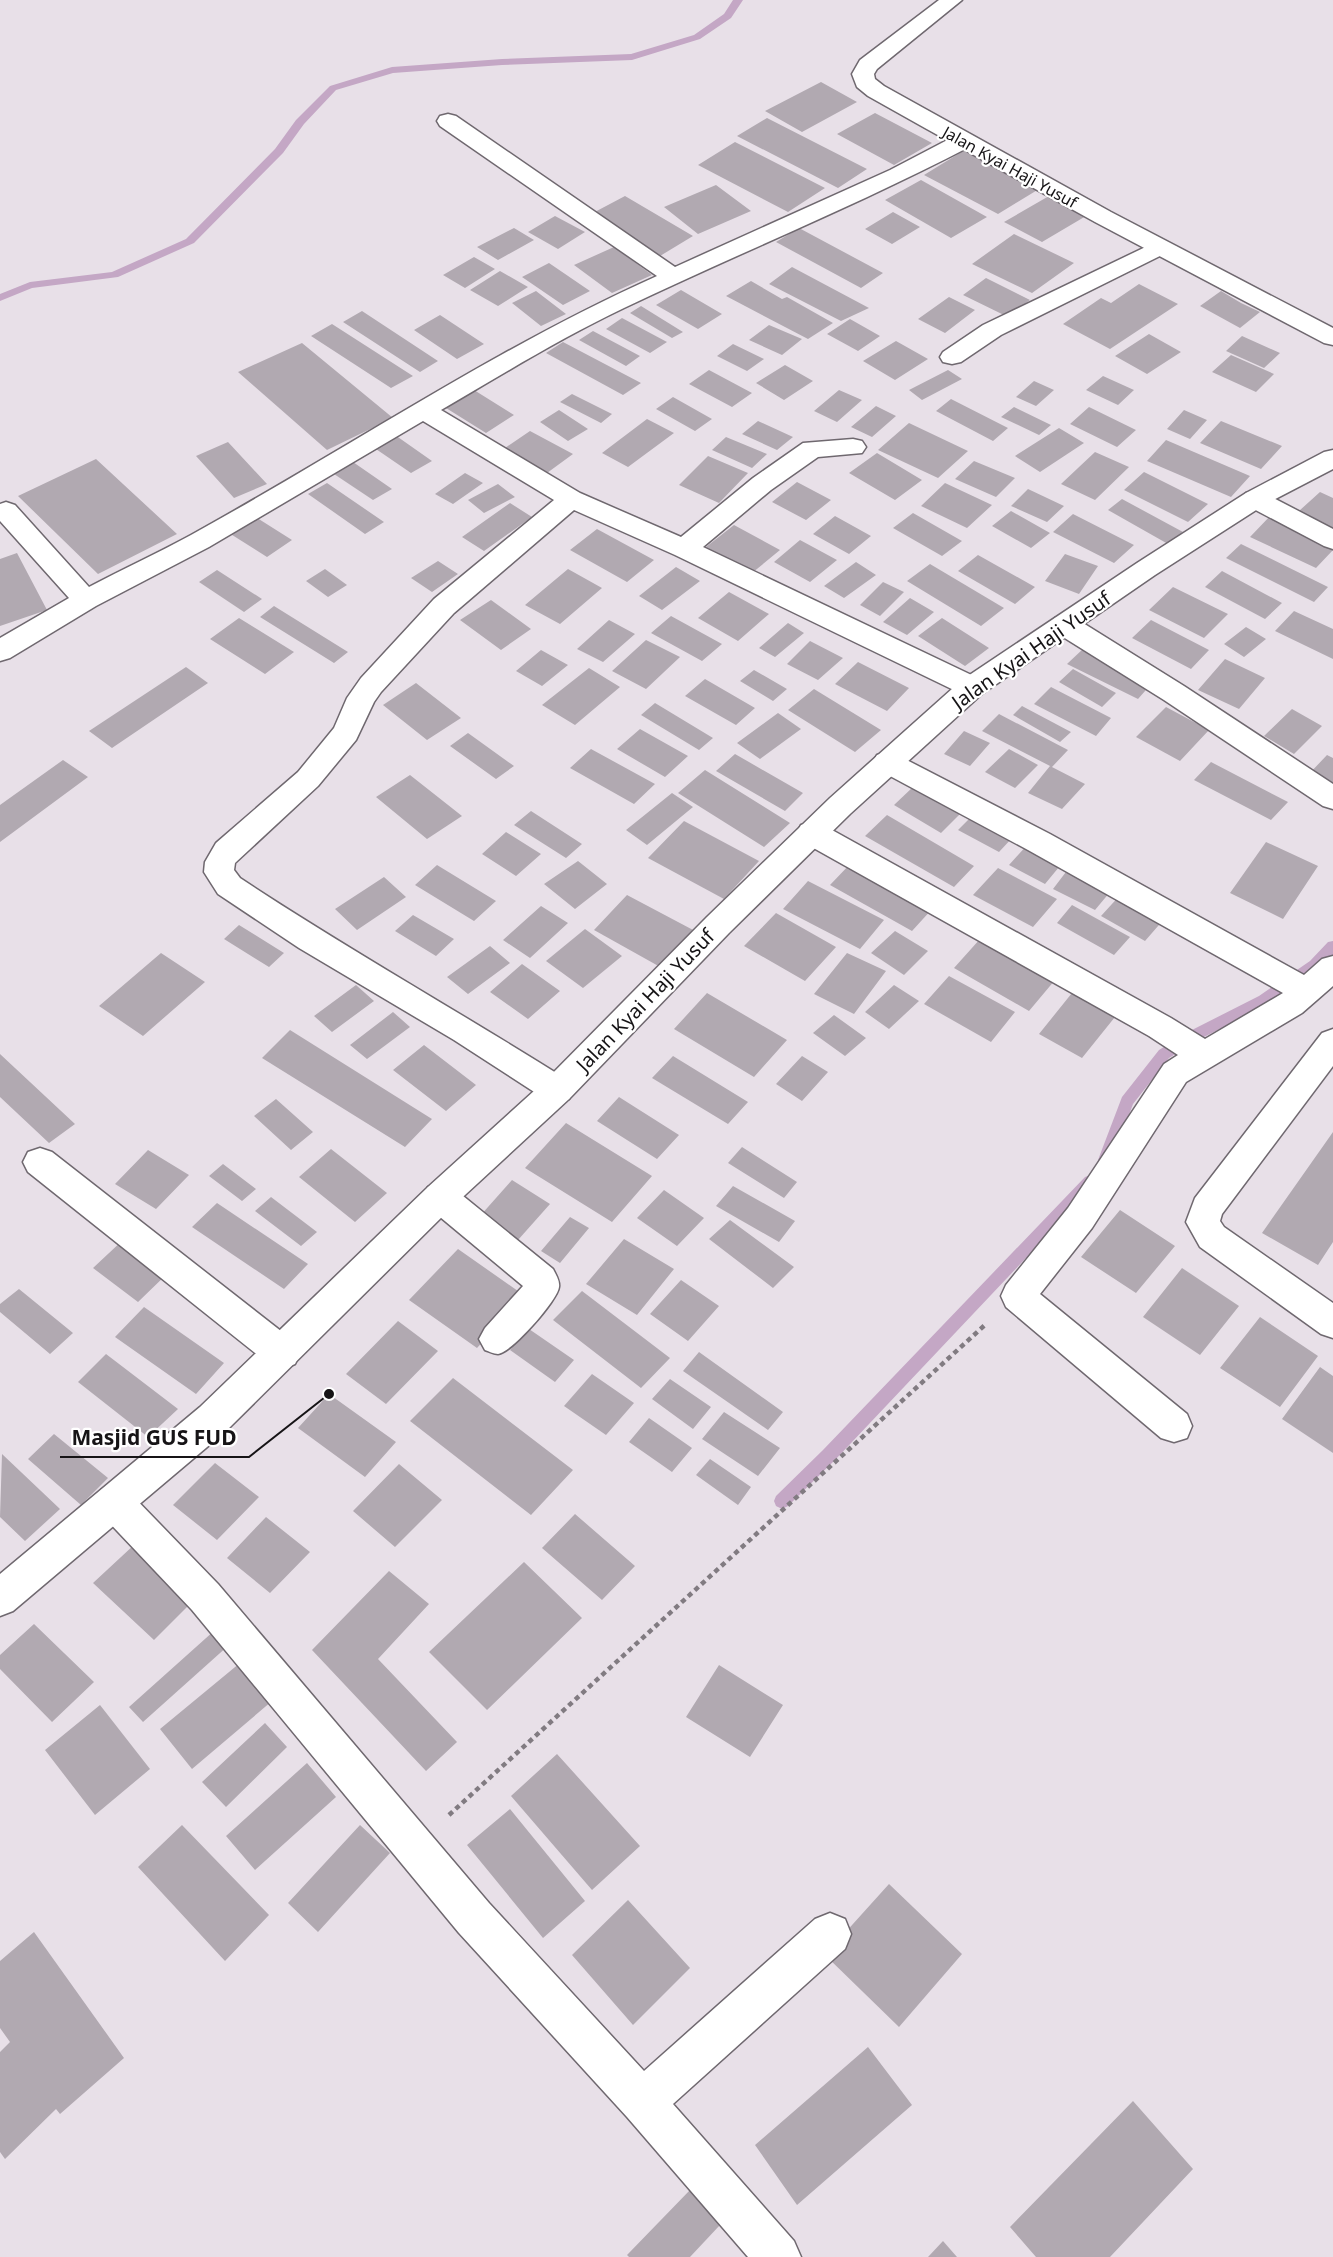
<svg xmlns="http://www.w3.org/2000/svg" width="1333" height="2257" font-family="'Noto Sans',sans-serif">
<rect width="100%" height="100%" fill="#e8e0e8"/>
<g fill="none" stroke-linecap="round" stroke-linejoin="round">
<!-- stream -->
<path fill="#c4a7c5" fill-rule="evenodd" d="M733,0h10l-12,18 -31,21 -68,21 -130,5 -109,8 -57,17 -32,34 -21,29 -89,90 -76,34 -86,11 -32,13v-7l30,-12 82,-10 74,-33 89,-90 21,-29 34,-34 62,-19 110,-8 129,-5 63,-19 30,-21z
M1333,941v14l-13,14 -51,35 -71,36 -29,18 -36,46 -22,60 -5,2 -5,-2 -3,-4 24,-63 37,-47 29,-18 71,-36 51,-35 18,-19z
M1090,1175l5,2 3,4 -3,4 -260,275 -47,46 -6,3 -6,-3 -2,-5 2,-5 47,-46 262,-273z"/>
</g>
<!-- building -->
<path fill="#b1a9b1" d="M821,82l36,20 -55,30 -37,-21z
M875,113l57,30 -38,22 -57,-31z
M767,118l100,51 -29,19 -101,-52z
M735,142l90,46 -37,24 -90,-47z
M963,151l76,38 -41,25 -74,-39z
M921,180l66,37 -36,21 -66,-38z
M716,185l35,26 -53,23 -34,-27z
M625,196l68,40 -33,20 -69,-42z
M1049,196l37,20 -44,26 -38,-20z
M893,212l27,15 -28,17 -27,-15z
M555,216l30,16 -27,17 -30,-17z
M514,228l20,12 -36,20 -21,-13z
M799,228l84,45 -22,15 -85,-46z
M1014,234l60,29 -42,30 -60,-29z
M614,247l38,28 -40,18 -38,-28z
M474,257l21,12 -30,19 -22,-13z
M549,263l41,28 -27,14 -41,-28z
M792,267l77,41 -28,13 -72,-37z
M500,271l28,16 -30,19 -28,-16z
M986,278l44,22 -22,17 -45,-22z
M751,281l31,18 5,-2 46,26 -25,16 -82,-43z
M1139,284l39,20 -68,45 -47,-25 38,-26 10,5z
M681,290l41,24 -24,15 -42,-24z
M536,291l30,23 -25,12 -29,-23z
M1221,291l20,12 19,9 -20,16 -40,-22z
M949,297l26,13 -30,23 -27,-14z
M641,306l42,26 -11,6 -42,-25z
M362,311l76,50 -18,11 -77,-50z
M440,315l44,29 -27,15 -43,-29z
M622,318l45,24 -17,11 -44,-24z
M850,319l30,17 -22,15 -31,-17z
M332,324l81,52 -22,12 -80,-52z
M769,325l33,14 -20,16 -33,-15z
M593,331l47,25 -14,10 -47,-26z
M1149,334l32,18 -34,22 -32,-18z
M1242,336l38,17 -16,15 -38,-17z
M896,341l32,18 -33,21 -32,-19z
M563,342l78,41 -18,12 -77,-42z
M302,343l91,75 -66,32 -89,-78z
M733,344l31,15 -17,12 -30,-15z
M1231,355l43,19 -18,18 -44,-20z
M785,365l28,16 -29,19 -28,-17z
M709,370l43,23 -20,14 -43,-23z
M948,370l14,9 -40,21 -13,-10z
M1103,376l31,14 -16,15 -32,-15z
M1034,381l20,9 -18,16 -20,-9z
M474,390l40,25 -28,18 -40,-25z
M839,390l23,10 -25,22 -23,-11z
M572,394l40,20 -11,9 -41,-21z
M673,397l39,22 -17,12 -39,-22z
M951,399l57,29 -15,13 -57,-30z
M876,406l20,10 -24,21 -21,-10z
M1014,407l37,18 -12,10 -38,-18z
M1089,407l47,23 -19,17 -47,-23z
M559,410l29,19 -20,12 -28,-19z
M1184,410l23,10 -17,19 -23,-10z
M647,419l27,14 -46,34 -26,-14z
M758,421l35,16 -16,13 -35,-16z
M1221,421l61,25 -21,23 -61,-26z
M909,423l59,28 -30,27 -60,-28z
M1059,428l25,15 -44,29 -25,-16z
M530,431l43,23 -26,19 -42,-25z
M395,435l37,26 -21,12 -38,-26z
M726,437l41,17 -15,14 -40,-18z
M1166,440l84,36 -19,21 -84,-36z
M228,442l39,42 -33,14 -38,-42z
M1095,452l34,15 -34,33 -34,-16z
M877,453l45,27 -27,20 -46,-27z
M708,456l40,17 -29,30 -40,-18z
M96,459l81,75 -79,40 -80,-78z
M974,461l41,17 -19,19 -41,-18z
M353,462l39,27 -19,11 -39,-26z
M1144,472l64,32 -20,18 -64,-32z
M465,473l18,10 -30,21 -18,-10z
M797,482l34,18 -25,20 -34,-18z
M327,483l57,39 -19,12 -57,-40z
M945,483l47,22 -25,23 -46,-22z
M498,484l17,13 -31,16 -16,-13z
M1028,489l36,17 -17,16 -36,-16z
M1320,492l13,6v30l-34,-17z
M1122,499l61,33 -15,12 -60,-34z
M510,503l22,14 -48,34 -22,-14z
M1011,511l39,22 -19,15 -39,-22z
M913,513l49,28 -20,15 -49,-28z
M1273,513l60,29v8l-17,18 -66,-31z
M1073,514l61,31 -20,18 -61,-31z
M254,516l38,24 -25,17 -38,-24z
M835,516l36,20 -22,18 -36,-20z
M734,525l46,25 -28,23 -46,-26z
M597,529l57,31 -27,22 -57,-32z
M800,540l37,20 -27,22 -36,-20z
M1241,544l87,43 -14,15 -88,-44z
M17,553l30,57 -47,16v-67z
M1065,554l33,12 -19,28 -34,-13z
M978,555l57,32 -20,17 -57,-33z
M438,561l20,13 -26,18 -21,-14z
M856,562l20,13 -32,23 -20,-12z
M930,564l74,44 -23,18 -74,-45z
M676,567l24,14 -38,29 -23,-14z
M325,569l22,16 -19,12 -22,-16z
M568,569l34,19 -42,36 -35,-19z
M217,570l45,29 -18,13 -45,-30z
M1222,571l60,32 -17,16 -60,-32z
M883,582l21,10 -24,24 -20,-11z
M1173,587l55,27 -24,24 -55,-28z
M729,592l40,22 -31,27 -40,-23z
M910,598l24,14 -27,23 -24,-13z
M491,600l40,29 -30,21 -41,-30z
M274,606l74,46 -14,11 -74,-46z
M1294,611l39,18v30l-58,-28z
M671,616l51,28 -20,17 -51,-28z
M239,618l55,34 -29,22 -55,-35z
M942,618l47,30 -24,18 -47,-30z
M609,620l26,14 -32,28 -26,-13z
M1151,620l58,30 -18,19 -59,-31z
M788,623l16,10 -29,24 -16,-9z
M1246,627l20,12 -22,18 -20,-13z
M646,640l34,17 -34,32 -34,-18z
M810,641l33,17 -25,22 -31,-16z
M1084,648l69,34 -15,17 -71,-35z
M541,650l27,15 -26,21 -26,-15z
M1225,659l40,19 -26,31 -41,-19z
M858,662l51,26 -22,23 -52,-27z
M186,667l22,16 -96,65 -23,-17z
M589,668l31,19 -45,38 -33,-20z
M1073,669l43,24 -14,14 -43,-25z
M754,670l33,19 -14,12 -33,-20z
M705,679l50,29 -19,17 -51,-29z
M416,683l45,35 -34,22 -44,-35z
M1051,687l60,31 -15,18 -62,-32z
M814,689l67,41 -26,22 -67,-42z
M655,703l58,35 -14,12 -58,-35z
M1022,706l49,26 -11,10 -47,-27z
M1166,707l43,23 -29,31 -44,-24z
M1292,709l30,17 -28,28 -30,-18z
M778,713l23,16 -41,30 -23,-16z
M999,714l69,36 -16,17 -70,-36z
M640,729l48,27 -23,21 -48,-28z
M964,731l26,12 -20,23 -26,-12z
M468,733l46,33 -18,13 -46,-33z
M591,749l64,35 -21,20 -64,-36z
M1009,749l29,16 -23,23 -30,-16z
M735,754l68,39 -18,18 -69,-40z
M1327,755l6,3v30l-25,-13z
M63,760l25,17 -88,65v-37z
M1211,762l77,40 -17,18 -77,-40z
M1050,766l35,18 -23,25 -34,-16z
M705,770l85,53 -26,24 -86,-54z
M410,775l52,41 -35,23 -51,-42z
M913,787l47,27 -19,19 -47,-28z
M672,793l21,14 -46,38 -21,-15z
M531,811l51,33 -16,14 -52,-33z
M887,815l87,51 -20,21 -89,-51z
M973,815l40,22 -14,15 -41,-22z
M684,821l75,40 -35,38 -76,-41z
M506,832l35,22 -25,22 -34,-22z
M1266,842l52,24 -35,53 -53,-26z
M1029,843l35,18 -19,23 -36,-19z
M578,861l29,23 -32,25 -31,-25z
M852,862l81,46 -21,23 -82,-46z
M1072,864l43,22 -20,24 -42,-21z
M437,865l59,36 -22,20 -59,-36z
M998,868l59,31 -24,28 -60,-32z
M384,877l22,20 -49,33 -22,-21z
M808,881l76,39 -24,29 -77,-40z
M1122,893l43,25 -20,23 -44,-25z
M627,895l68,36 -33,37 -68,-38z
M1072,905l58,32 -16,18 -57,-32z
M541,906l27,17 -38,35 -27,-18z
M776,913l60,34 -31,34 -61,-35z
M413,915l41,24 -18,17 -41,-25z
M239,925l45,28 -15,14 -45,-28z
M585,929l37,27 -39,32 -37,-27z
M895,931l33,20 -24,24 -33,-22z
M980,939l75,41 -26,31 -75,-43z
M490,946l20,17 -42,31 -21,-17z
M161,953l44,29 -62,54 -44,-30z
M847,953l39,18 -32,43 -40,-20z
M522,964l38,27 -32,28 -38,-27z
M949,976l66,36 -24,30 -67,-38z
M356,985l18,16 -42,31 -18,-16z
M894,985l25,16 -30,28 -24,-17z
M1076,988l43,24 -37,46 -43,-24z
M707,993l80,47 -33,37 -80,-48z
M393,1012l17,15 -43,32 -17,-14z
M834,1015l32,23 -21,18 -32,-23z
M290,1030l142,89 -27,28 -143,-89z
M424,1045l52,40 -30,26 -53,-41z
M0,1054l75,70 -26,19 -49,-46z
M673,1056l75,46 -20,22 -76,-46z
M802,1056l26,16 -26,29 -26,-17z
M619,1097l60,38 -22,24 -60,-38z
M276,1099l37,33 -22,18 -37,-34z
M566,1123l86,53 -40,46 -87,-54z
M1333,1132v110l-15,23 -56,-32z
M742,1147l55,35 -13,16 -56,-35z
M331,1149l56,44 -32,29 -56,-45z
M148,1150l41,25 -33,34 -41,-25z
M223,1164l33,25 -14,12 -33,-25z
M512,1180l38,24 -32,36 -38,-24z
M733,1186l62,35 -16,21 -63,-36z
M664,1190l40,28 -27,28 -40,-28z
M271,1197l46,35 -16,14 -46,-35z
M217,1203l91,61 -24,25 -92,-62z
M1120,1210l55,36 -39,47 -55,-36z
M570,1217l19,11 -29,35 -19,-12z
M730,1220l64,47 -21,21 -64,-49z
M124,1239l45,33 -31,30 -45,-34z
M624,1239l50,30 -37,46 -51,-31z
M458,1249l67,47 -48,52 -68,-48z
M1182,1268l57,38 -39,49 -57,-38z
M681,1280l38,26 -31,35 -38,-27z
M19,1289l54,44 -23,21 -50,-42v-8z
M582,1291l88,67 -29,30 -88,-68z
M144,1307l80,56 -28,31 -81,-57z
M1260,1317l58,39 -38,51 -60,-39z
M398,1321l40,30 -52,53 -40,-30z
M529,1329l45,31 -19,22 -45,-32z
M699,1352l84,60 -15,18 -85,-59z
M106,1354l72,55 -30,28 -70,-55z
M1320,1367l13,9v77l-51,-34z
M592,1374l42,29 -28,32 -42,-29z
M453,1378l120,92 -42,45 -121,-94z
M670,1379l41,28 -18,22 -41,-30z
M329,1394l67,48 -31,35 -67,-49z
M724,1412l56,36 -22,28 -56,-37z
M649,1418l43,30 -20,24 -43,-30z
M54,1434l54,44 -27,27 -53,-46z
M2,1454l58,55 -35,32 -25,-24z
M710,1459l41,28 -13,18 -42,-30z
M215,1463l44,34 -42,43 -44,-35z
M399,1464l43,36 -47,47 -42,-36z
M575,1514l60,52 -33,34 -60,-52z
M266,1517l44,35 -40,41 -43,-35z
M135,1544l61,54 -42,42 -61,-57z
M524,1562l58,56 -95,92 -58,-58z
M389,1571l40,33 -51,55 79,83 -31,29 -114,-121z
M34,1624l60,58 -42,40 -52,-53v-14z
M215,1630l14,15 -86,77 -14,-15z
M246,1658l32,38 -86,73 -32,-40z
M719,1665l64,40 -33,52 -64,-40z
M100,1705l50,64 -55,46 -50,-65z
M265,1723l22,24 -61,60 -24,-25z
M557,1754l83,92 -48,44 -81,-94z
M307,1763l29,34 -81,73 -29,-34z
M510,1809l75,92 -42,37 -76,-93z
M182,1825l87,90 -44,46 -87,-94z
M360,1825l30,28 -72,79 -30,-29z
M889,1884l73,70 -63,73 -74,-72z
M628,1900l62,68 -57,57 -61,-70z
M34,1932l90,126 -64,56 -4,-5 -51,50 -5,-7v-100l10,-10 -10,-14v-67z
M868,2047l44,58 -115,100 -42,-60z
M1133,2101l60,68 -83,88h-74l-26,-30z
M691,2189l29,36 -30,32h-61l-2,-2z
M943,2241l14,16h-29z"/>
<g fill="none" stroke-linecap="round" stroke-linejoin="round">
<defs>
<path id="minor" d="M448,114l8,2 219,151 215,-97 65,-34 8,-2 8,2 3,5 -3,5c-113,59 -232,107 -347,162 -63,30 -123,67 -183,102l139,83 101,44 72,-59 50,-35 50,-4 9,2 4,6 -4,6 -44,4 -47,33 -68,57 279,133 4,7 -4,7 -10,3 -10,-3 -287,-139 -101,-45 -120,103 -73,79 -7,10 -18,38 -38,46 -83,77 -1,7 6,8c107,71 220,134 329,203l4,9 -4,9 -12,4 -12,-4 -91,-59 -155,-92 -81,-54 -14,-22 1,-10 11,-19 82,-71 36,-44 13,-30 14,-20 73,-79 120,-99 -131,-79 -214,126 -113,59 -86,52 -10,3v-23l69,-40 -69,-77v-17l6,-2 9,3 74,82c34,-18 69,-34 102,-52 156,-86 303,-186 466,-259l-217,-150 -3,-5 3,-5z
M1158,241l8,2 4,5 -4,5 -165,82 -40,27 -9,2 -9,-2 -3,-5 3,-5 40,-27z
M1255,491l9,2 69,36v20l-9,-3 -78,-41 -4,-6 4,-6z
M1065,616l10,2 109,68 149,98v25l-10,-3 -159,-106 -109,-68 -4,-7 4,-7z
M887,752l10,3 153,79 254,141 18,-16 11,-3v30l-31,27 -116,69 -94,146 -52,66 147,120 5,12 -5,12 -13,4 -13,-4 -155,-131 -5,-11 5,-11 62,-77 96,-144 14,-9 -29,-19 -348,-195 -4,-8 4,-8 11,-3 11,3 348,193 34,21 78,-46 -255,-143 -151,-81 -4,-7 4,-7z
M1333,1029v37l-111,148 -2,7 4,6 109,76v35l-12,-4 -121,-87 -14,-25 9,-24 127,-165z
M40,1148l12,4 243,190 5,11 -5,11 -13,5 -13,-5 -241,-192 -5,-10 5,-10z
M440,1183l12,4 101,82c3,6 7,12 6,18 -1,13 -48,66 -61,67 -4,0 -10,-3 -13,-4l-6,-11 6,-11 38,-42 -95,-79 -5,-10 5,-10z
M114,1485l13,5 91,94 271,319 155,168 171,-152 15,-6 15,6 6,15 -6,15 -172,155 121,137 7,16h-53l-121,-140 -168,-184 -267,-323 -91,-96 -6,-12 6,-12z"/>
<path id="tertiary" d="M939,0h23l-85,69 -3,5 1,5 9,7 227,126 222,116v17l-9,-2 -229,-121 -170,-94 -57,-32 -11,-9 -5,-13 8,-14z
M1333,450v19l-69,36 -109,70 -173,119 -132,120 -121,119 -160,166 -117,108 -226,224 -213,180 -13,5v-42l200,-167 228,-220 117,-106 162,-164 123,-119 132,-118 175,-117 109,-70 78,-41z"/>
</defs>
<!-- minor casing -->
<use href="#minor" stroke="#6f686f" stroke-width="3"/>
<!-- tertiary casing -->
<use href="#tertiary" stroke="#6f686f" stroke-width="3"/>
<!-- path -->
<path stroke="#817b81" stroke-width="4.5" stroke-dasharray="5 4" stroke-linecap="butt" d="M449,1815l537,-491"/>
<!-- minor -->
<use href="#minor" fill="#fff" fill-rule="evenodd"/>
<!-- tertiary -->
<use href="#tertiary" fill="#fff" fill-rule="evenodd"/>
</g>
<g text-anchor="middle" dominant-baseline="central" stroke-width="4.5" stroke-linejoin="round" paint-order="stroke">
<!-- far-street labels -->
<g font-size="16" fill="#161416" stroke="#fff">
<text transform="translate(1010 167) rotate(29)">Jalan Kyai Haji Yusuf</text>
</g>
<!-- street labels -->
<g font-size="20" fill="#161416" stroke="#fff">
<text transform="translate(1031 650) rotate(-35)">Jalan Kyai Haji Yusuf</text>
<text transform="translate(645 1000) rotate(-46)">Jalan Kyai Haji Yusuf</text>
</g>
</g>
<!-- callouts -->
<path fill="none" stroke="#161416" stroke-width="2" d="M329 1394L249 1457H60"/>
<circle fill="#161416" stroke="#fff" stroke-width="2" cx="329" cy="1394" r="6"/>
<g font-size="21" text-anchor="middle" font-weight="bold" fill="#161416" stroke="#fff" stroke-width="4.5" stroke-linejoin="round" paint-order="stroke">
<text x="154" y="1445">Masjid GUS FUD</text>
</g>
</svg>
